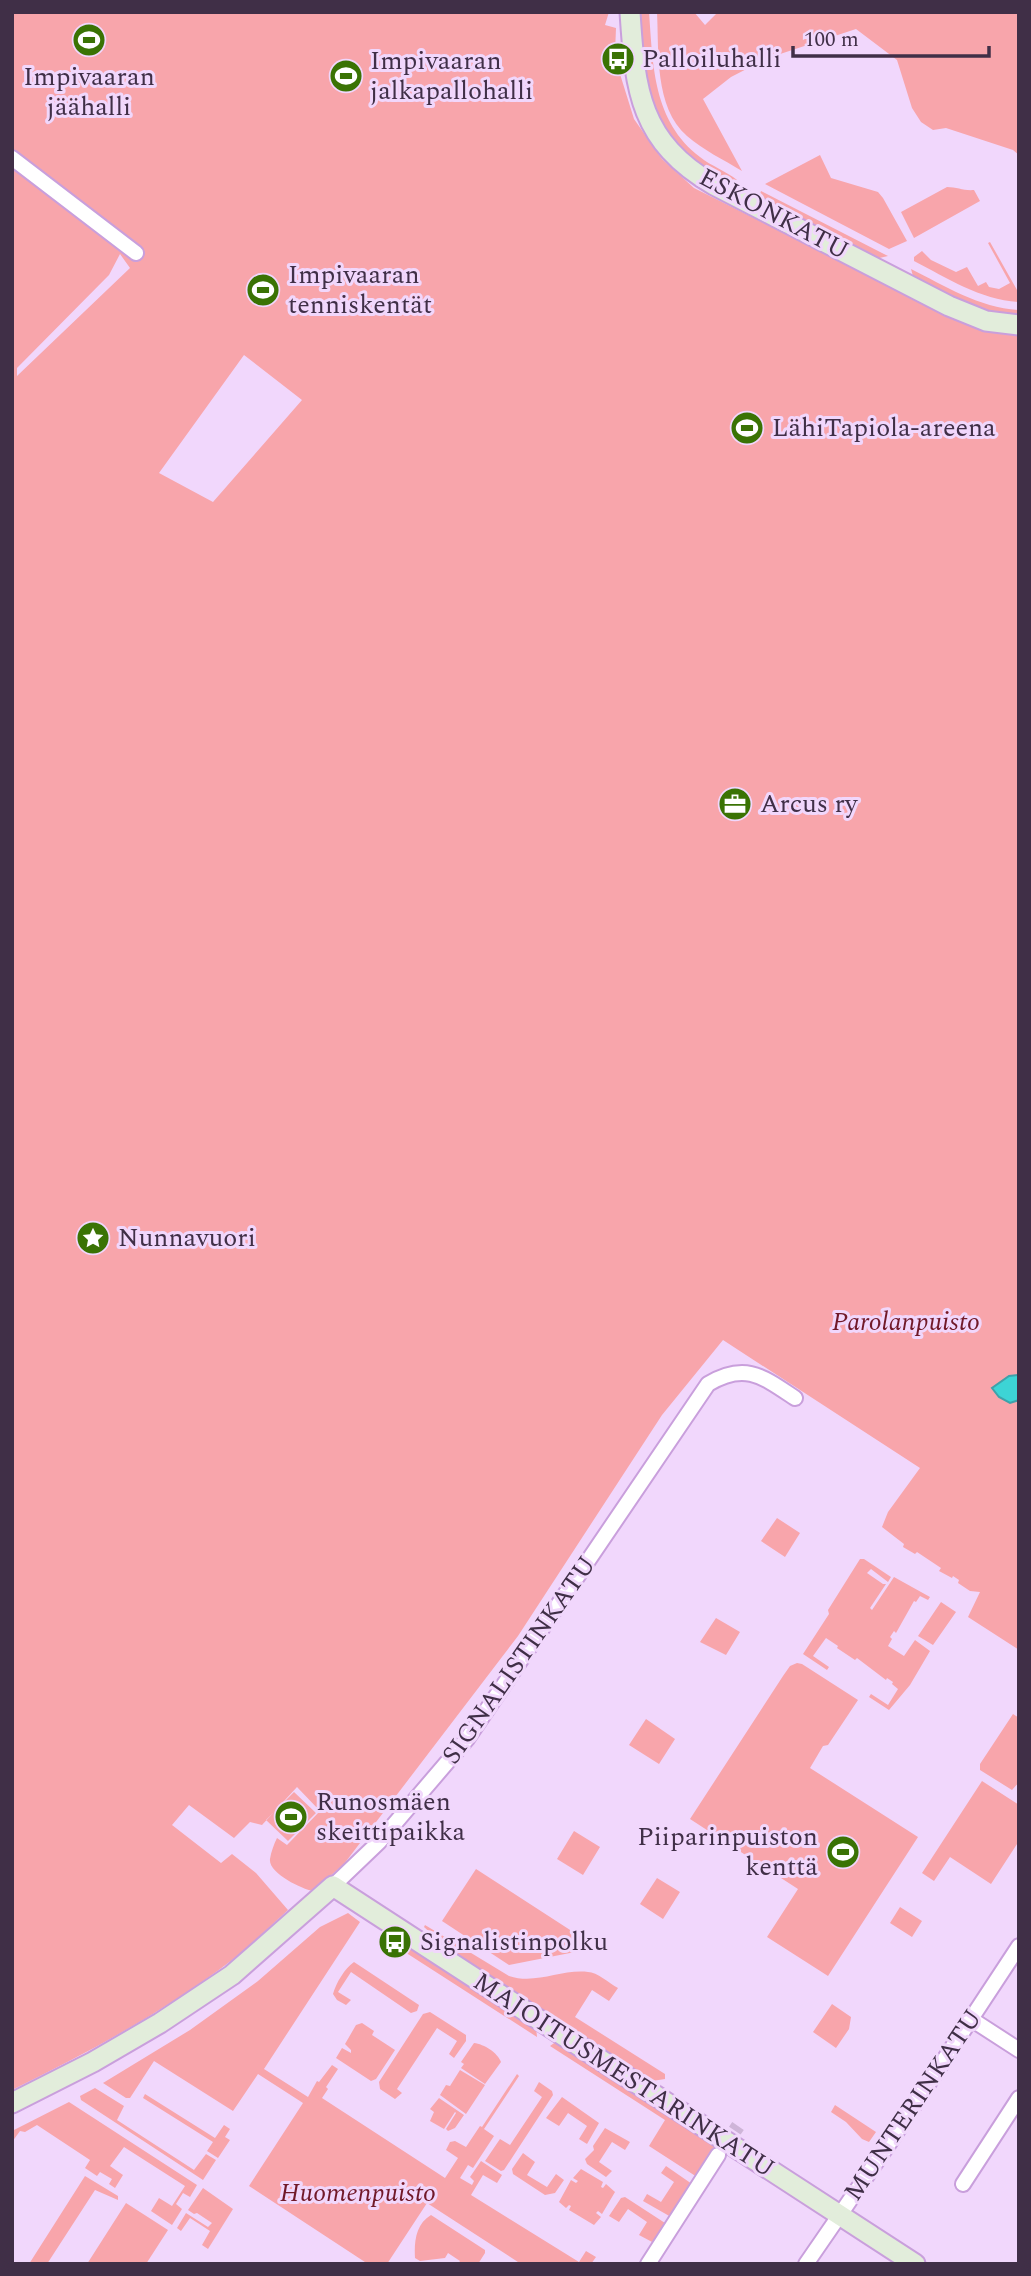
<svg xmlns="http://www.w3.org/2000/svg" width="1031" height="2276" font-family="Spectral,serif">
<rect width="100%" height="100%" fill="#f1d7fc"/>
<!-- green -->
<path fill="#f8a5ab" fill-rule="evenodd" d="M12,12h597l-4,13 11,3 -1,25h-3l-1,11h4v10h5l14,45 28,40 32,29 266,133 27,11 32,3v1315l-51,-33 12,-25 -10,-1 -12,-8 1,-3 -6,-4 -1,2 -13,-7 2,-3 -24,-16 -2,2 -12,-7 1,-3 -22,-17 6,-15 32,-44 -197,-128 -61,75 -144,221 -174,228 -31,27c-11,-2 -45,-18 -43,-32 1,-7 4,-15 7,-21l10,7 33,-34 -23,-24 -35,38 -12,-3 -16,16 -45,-33 -17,20 49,38 11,-9 24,19 32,37c-18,16 -36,35 -56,50 -68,52 -143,92 -220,130zM120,254l10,14 -113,108v-8l92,-93zM244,355l58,45 -89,102 -54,-29z
M641,12h8c4,54 4,109 51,145 11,9 26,14 37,23 -11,4 -20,-2 -30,-8 -28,-15 -52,-48 -60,-79 -6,-26 -5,-54 -6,-81z
M657,12h37l11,13 13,-13h301v143l-6,-5 -67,-22 -13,2 -12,-8 -9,-14 -15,-48 -41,-31 -88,29 -37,19 -28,22 39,72c-18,-11 -39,-21 -55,-35 -33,-29 -28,-85 -30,-124z
M820,155l11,23 47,14 5,6 24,43 -18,8 -124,-65z
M947,187c10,0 17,4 27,3l6,11 -66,37 -13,-26z
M761,191l121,62 6,3 -13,3 -113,-60 -2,-5z
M990,242l27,48 2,-1v13c-38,-2 -72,-24 -105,-41v-4l8,-6 9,9 25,12 11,-5 11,19 8,-4 3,5 10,2 11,-6 -22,-40z
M911,269c34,17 69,39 108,41v7c-36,-1 -69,-21 -100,-36l-6,-5z
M777,1518l23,15 -15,24 -24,-16z
M860,1559h4l27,18 -3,5 -17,-13 -4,4 16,11h3l-16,24 2,2 22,-33 36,20 -2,3 -8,-4 -4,6 -2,-1 -18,32 -2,-2 -4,6 2,2 -4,7 16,10 11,-16 15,11 -20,34 -21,25 -20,-13 2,-3 17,11 10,-16 -6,-5 1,-2 -6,-4 -1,2 -29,-22 -2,2 -18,-12 1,-2 -12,-8 -13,18 16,11 -2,3 -24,-16 26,-40 -1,-4z
M941,1602l15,10 -23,33 -15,-9z
M716,1618l24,14 -14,23 -26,-13z
M797,1663l5,1 56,36 -30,45 -5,1 -13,22 108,69 -90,139 -61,-39 31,-48 -108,-70 93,-143 7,-10z
M1013,1714l6,4v64l-7,8 -32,-20v-6z
M646,1719l29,20 -16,25 -30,-19z
M982,1781l37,24v36l-28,43 -41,-27 -16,24 -12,-8z
M294,1792l22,21 -28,28 -22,-21z
M574,1831l26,16 -17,28 -26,-16z
M476,1869l108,70 -9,13 -66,13 -67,-44z
M657,1878l23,14 -17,27 -23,-15z
M900,1907l22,14 -10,16 -22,-14z
M348,1913l12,9 -96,147 44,28 9,-16 2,1 13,-17 6,4 -12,18 2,2 -6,9 123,80 13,-20 -12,-8 4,-8 5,-1 11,6 14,-21 2,1 35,-53 2,2 -35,53 10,7 -21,32 -5,-3 -8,13 12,7 2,-4 -4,-4 11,-16 21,14 -5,8 -14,-8 -12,20 108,67 7,-11 10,6 -5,7h-70l-94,-61 -40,61h-19l-119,-78 54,-83 -45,-29 -25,37 -79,-50 -24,37h-4l-23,-15 87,-53 68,-49 62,-54z
M425,1925l84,51c27,9 52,-7 79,-4 9,0 21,11 30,16l-9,13 -17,-11 -17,27 90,57v5l-13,2 -206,-134 -22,-20z
M400,1943l15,7 121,77 1,10 -140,-90z
M354,1962l65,43 -2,6 -6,2 -60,-41 -13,20 13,8 -5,5 -9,-5 -4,-6c3,-11 12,-26 21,-32z
M832,2004l19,13 -2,12 -13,19 -23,-16z
M430,2012l36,23v6l-12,17 -5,-4 8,-13 -20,-13 -40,61 5,4 -7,6 -15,-10 -1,-7 44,-68z
M362,2023l12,8 -2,4 23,15 -19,29 -5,2 -35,-23 6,-10 9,5v-3l-6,-6 11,-19z
M557,2041l162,106 -22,30 -48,-31 16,-26 -115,-74z
M474,2043c10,1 24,10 27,19l-16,22 -24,-16 3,-4 -3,-2z
M460,2070l25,15 -19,29 -26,-19 6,-10 4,1z
M539,2082l13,9 1,4 -49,75 -3,1 -16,-10 15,-22 10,6 32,-48 -8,-6z
M95,2088l29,18 -7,14 77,50 12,-16 10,6 -13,20 -122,-80 -1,-4z
M145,2094l70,44 9,-13 6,4 -5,8 5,3 -12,18 -11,-7 6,-9 -70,-44z
M562,2097l37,26 -12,21 -8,-5 8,-13 -19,-13 -9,13 -13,-8z
M439,2098l25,17 -9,13 -7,3 -2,-2 10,-16 -1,-1 -11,17 -14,-8 4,-9 -4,-3z
M69,2102l128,83 -7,12 -7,-4 -7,11 6,5 -10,16 -21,-14 8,-13 13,8 13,-20 -61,-39 -14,19 13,9 -8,13 -6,-4 3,-5 -12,-7 -3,4 -12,-8 5,-8 -53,-35 -12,7 -5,-1 -8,11v-11z
M835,2105l41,27 -7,10 -7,-3 -16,-17 -15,-10z
M605,2128l25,14 -5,8 -13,-8 -13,20 13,9 -6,6 -19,-13 -2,-5 9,-9 -1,-4z
M523,2153l12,9 -8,13 20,12 9,-13 8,6 -9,13 -10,2 -32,-21 -1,-5z
M666,2166l26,18 -21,33 -28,-16 4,-7 14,8 13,-20 -13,-9z
M581,2169l22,13 -2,5 2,1 3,-4 9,8 -13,22 -4,-3 -2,2 5,4 -7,8 -25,-15 2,-4 -2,-1 -3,3 -7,-6 12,-22 5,3 2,-2 -5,-3z
M85,2176l33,20v4l-23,-10 -48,74h-18z
M203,2188l30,21 -25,40 -6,-4 8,-14 -20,-13 -9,13 -4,-3 9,-15 22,14 4,-4 -15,-10 -3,1 -6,-4z
M625,2197l40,26 1,2 -12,18 -15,-8 8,-13 -19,-13 -9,13 -10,-6 12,-18z
M126,2203l42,27 -22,34h-59z
M431,2215l54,35v3l-7,11h-20l2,-3 -12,-8 -3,5 -25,3 -5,-3c-1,-17 1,-34 16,-43z"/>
<!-- water -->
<path fill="#3dd4d5" stroke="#3ea2aa" stroke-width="2" d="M1019,1375v25l-9,3 -11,-6 -7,-9 17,-12z"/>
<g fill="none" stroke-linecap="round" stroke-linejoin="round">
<!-- street-tunnel -->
<path stroke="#ceb5d8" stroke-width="14" stroke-dasharray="14 7" stroke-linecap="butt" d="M723,2148l15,-22"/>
<defs>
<path id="street" d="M12,158l124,95
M333,1886l46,-44 88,-103 241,-355c37,-22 54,-8 87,14
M971,2019l48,31
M963,2184l56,-86
M648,2264l70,-109
M806,2264l84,-122 129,-196"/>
<path id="secondary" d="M630,12c5,79 10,130 84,173l235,121 37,15 33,4
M12,2103l81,-41 67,-39 72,-48 101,-89 582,378"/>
</defs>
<!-- street casing -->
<use href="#street" stroke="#c99fdc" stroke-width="18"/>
<!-- secondary casing -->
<use href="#secondary" stroke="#c99fdc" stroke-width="23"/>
<!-- street -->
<use href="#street" stroke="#fff" stroke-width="14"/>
<!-- secondary -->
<use href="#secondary" stroke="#e2eddb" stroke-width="19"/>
</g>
<!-- icons -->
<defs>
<symbol id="stadium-disc" viewBox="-11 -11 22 22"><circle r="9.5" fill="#3a7304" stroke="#f1d7fc"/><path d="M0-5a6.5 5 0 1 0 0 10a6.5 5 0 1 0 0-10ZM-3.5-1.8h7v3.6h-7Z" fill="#fff"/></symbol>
<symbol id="bus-disc" viewBox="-11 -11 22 22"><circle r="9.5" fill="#3a7304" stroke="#f1d7fc"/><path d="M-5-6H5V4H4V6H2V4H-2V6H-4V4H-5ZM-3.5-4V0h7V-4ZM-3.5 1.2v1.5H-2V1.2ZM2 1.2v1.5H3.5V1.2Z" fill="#fff"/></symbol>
<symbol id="office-disc" viewBox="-11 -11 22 22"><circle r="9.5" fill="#3a7304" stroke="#f1d7fc"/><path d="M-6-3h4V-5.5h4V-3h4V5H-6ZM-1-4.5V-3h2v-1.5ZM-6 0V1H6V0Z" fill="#fff"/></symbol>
<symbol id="sight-disc" viewBox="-11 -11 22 22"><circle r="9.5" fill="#3a7304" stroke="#f1d7fc"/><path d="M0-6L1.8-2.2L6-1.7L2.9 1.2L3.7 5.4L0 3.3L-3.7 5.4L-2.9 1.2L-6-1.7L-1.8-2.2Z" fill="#fff"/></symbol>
</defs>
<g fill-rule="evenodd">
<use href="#stadium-disc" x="70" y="21" width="38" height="38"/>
<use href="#bus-disc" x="599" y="40" width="38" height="38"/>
<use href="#stadium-disc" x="327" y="57" width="38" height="38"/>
<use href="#stadium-disc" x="244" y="271" width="38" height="38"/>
<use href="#stadium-disc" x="728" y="409" width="38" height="38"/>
<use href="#office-disc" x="716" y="785" width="38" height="38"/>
<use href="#sight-disc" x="74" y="1219" width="38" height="38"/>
<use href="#stadium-disc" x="272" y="1798" width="38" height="38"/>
<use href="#stadium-disc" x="824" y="1833" width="38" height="38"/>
<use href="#bus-disc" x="376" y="1923" width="38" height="38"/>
</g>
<g text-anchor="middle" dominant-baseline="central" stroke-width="6" stroke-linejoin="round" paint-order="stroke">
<!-- poi labels -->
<g font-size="26" fill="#402f47" stroke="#f1d7fc" text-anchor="start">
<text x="642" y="59">Palloiluhalli</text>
<text x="370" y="61">Impivaaran<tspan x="370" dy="30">jalkapallohalli</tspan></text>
<text x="89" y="77" text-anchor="middle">Impivaaran<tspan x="89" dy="30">jäähalli</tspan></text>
<text x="288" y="275">Impivaaran<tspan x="288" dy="30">tenniskentät</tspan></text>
<text x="772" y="428">LähiTapiola-areena</text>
<text x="760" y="804">Arcus ry</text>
<text x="118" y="1238">Nunnavuori</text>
<text x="316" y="1802">Runosmäen<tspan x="316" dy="30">skeittipaikka</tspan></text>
<text x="818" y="1837" text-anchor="end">Piiparinpuiston<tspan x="818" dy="30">kenttä</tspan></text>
<text x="420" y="1942">Signalistinpolku</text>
</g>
<!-- street labels -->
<g font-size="26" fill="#402f47" stroke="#f1d7fc">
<text transform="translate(774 214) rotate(28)">ESKONKATU</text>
<text transform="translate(519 1660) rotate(-55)">SIGNALISTINKATU</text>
<text transform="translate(624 2075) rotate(33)">MAJOITUSMESTARINKATU</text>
<text transform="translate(913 2105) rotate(-56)">MUNTERINKATU</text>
</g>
<!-- park labels -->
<g font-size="26" font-style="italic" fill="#711929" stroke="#f1d7fc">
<text x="906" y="1322">Parolanpuisto</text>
<text x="358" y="2193">Huomenpuisto</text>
</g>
</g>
<!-- border -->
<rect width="1031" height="2276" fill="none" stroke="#402f47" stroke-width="28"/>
<!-- scale -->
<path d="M793 46v10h196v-10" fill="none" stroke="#402f47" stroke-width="3.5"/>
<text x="804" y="46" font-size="21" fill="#402f47" stroke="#f1d7fc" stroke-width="5" paint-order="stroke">100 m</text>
</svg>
